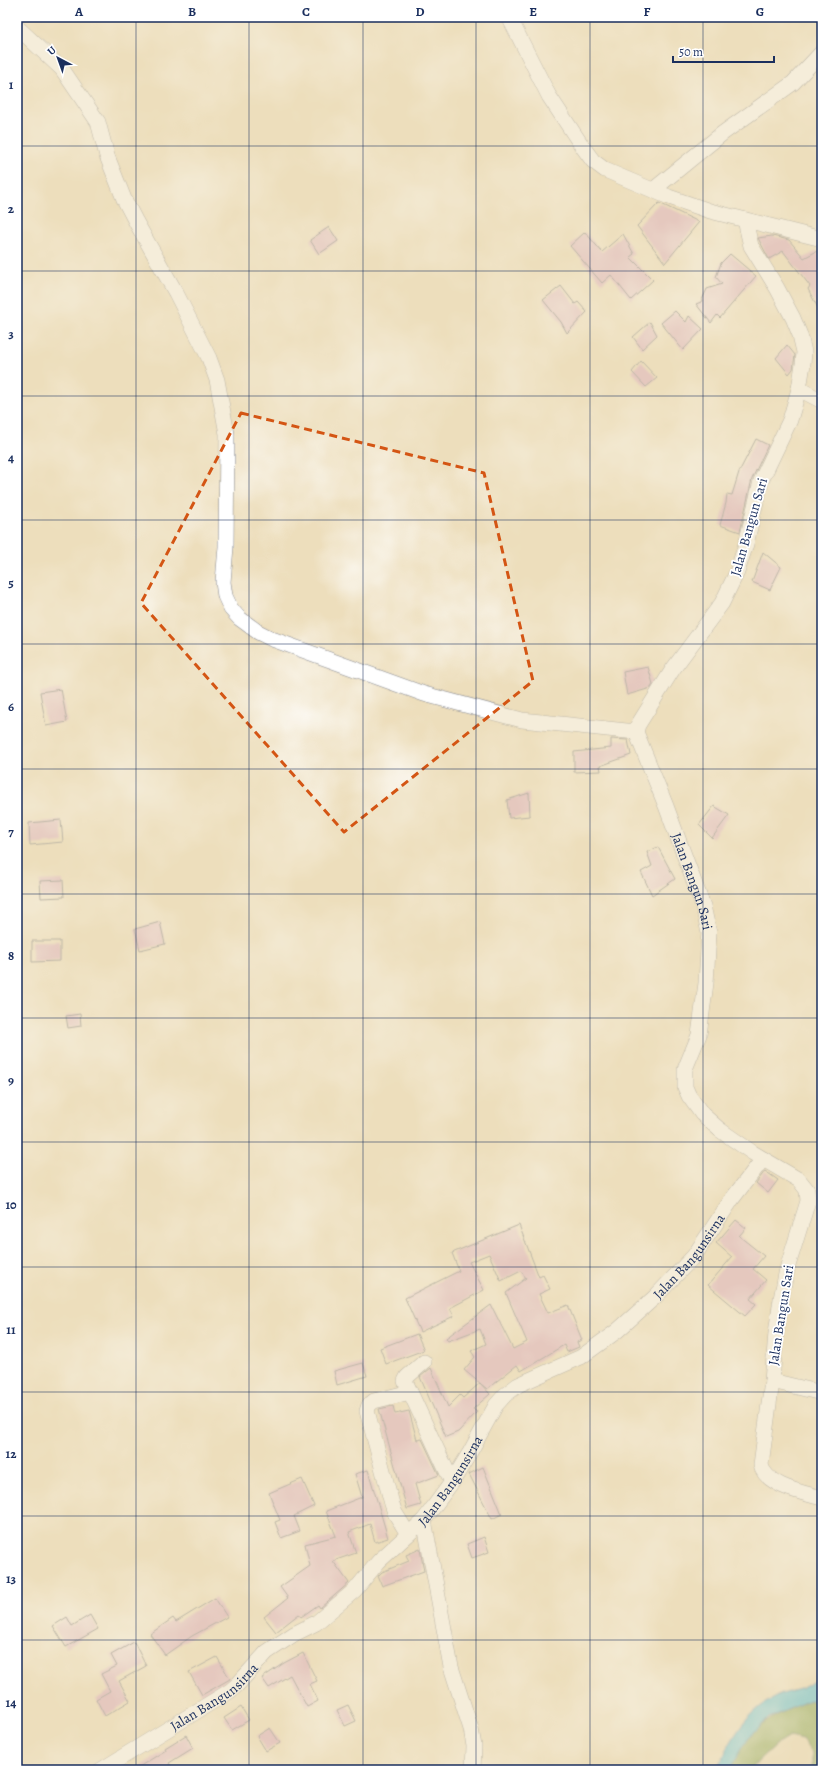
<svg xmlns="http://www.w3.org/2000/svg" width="839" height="1787" font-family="Alegreya,serif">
<rect width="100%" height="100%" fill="#fff"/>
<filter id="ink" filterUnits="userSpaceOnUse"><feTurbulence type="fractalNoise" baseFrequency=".025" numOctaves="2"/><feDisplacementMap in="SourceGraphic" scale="8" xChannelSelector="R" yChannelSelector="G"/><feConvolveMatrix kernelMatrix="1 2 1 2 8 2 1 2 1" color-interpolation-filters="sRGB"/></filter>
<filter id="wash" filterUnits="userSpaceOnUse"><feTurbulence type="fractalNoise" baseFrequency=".012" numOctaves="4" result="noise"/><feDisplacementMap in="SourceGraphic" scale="16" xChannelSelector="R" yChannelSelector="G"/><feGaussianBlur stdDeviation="0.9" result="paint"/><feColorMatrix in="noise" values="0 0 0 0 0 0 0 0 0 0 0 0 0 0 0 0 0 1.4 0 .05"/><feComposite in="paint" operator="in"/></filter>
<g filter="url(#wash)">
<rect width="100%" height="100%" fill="#eddebc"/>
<!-- forest -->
<path fill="#8fab5d" stroke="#556d5e" d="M809,1700l13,2 -2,30 2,38h-10v-17l-10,-13 -13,-3 -13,8 -27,25h-20c16,-40 42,-54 80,-70z"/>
<!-- water -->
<path fill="#5cc2da" stroke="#3c789c" d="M822,1678v24l-13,-2 -40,18 -21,20 -19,32h-11c12,-32 31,-62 64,-76 6,-2 12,-3 18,-5 7,-3 14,-8 22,-11z"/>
<g id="blocks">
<!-- building -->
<path fill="#dcadc2" d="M659,203l40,19 -34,41 -28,-37z
M329,227l9,14 -19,13 -9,-14z
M585,232l17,20 21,-18 11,20 -4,3 23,23 -22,20 -20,-25 -9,8 -32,-37z
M772,236l17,4 15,18 13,-7 5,9v56l-14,-27 2,-3 -27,-35 -14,8 -11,-21z
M730,254l26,22 -36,42 -3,-3 -6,8 -15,-19 5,-2 6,-13 15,-5 -6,-7 5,-14z
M561,286l14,18 3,-2 9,10 -20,21 -6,-11 -18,-22z
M675,311l11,11 3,-6 14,13 -20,21 -22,-27z
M650,322l7,13 -15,14 -9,-12z
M787,345l8,10 -2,14 -4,5 -13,-16z
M641,361l16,17 -11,9 -14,-15z
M756,439l12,6 -16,34 -12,53 -20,-7 6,-22 1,-9 5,1 7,-23z
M763,552l18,15 -11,23 -18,-8z
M648,667l5,17 -2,4 -24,7 -4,-23z
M61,689l6,33 -21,4 -6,-34z
M611,739l17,1 3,15 -31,11 1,5 -27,1v-20l37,-4z
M529,793l1,23 -21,2 -2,-18z
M714,806l15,9 -17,23 -13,-13z
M61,820l2,22 -33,3 -1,-22z
M658,847l17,32 -23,16 -11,-23 11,-6 -5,-14z
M63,880l1,17 -23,1 -1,-17z
M160,922l5,22 -25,6 -5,-21z
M32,941h28v20l-28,1z
M80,1014l1,12 -13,2 -2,-12z
M765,1171l13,9 -10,13 -12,-10z
M736,1220l10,8 -7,8 25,20 -11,13 13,11 -16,19 6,5 -11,12 -37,-31 24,-28 -16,-14z
M519,1225l20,52 4,-2 7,14 -11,5 9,19 20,-8 14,35 -5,2 2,5 -12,5 -3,-7 -43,26 -4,-6 -30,24 -23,-19 11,-13 -4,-6 15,-7 -6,-15 -32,12 -2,-3 45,-33 22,44 14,-7 -21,-49 20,-15 -5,-7 -20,10 -12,-27 -20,8 15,28 -34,18 4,8 -34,16 -15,-34 54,-27 -7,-18z
M417,1334l7,16 -38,14 -6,-16z
M363,1363l4,13 -30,9 -3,-14z
M431,1368l17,39 12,-12 3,3 17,-15 10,11 -17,15 4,3 -19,20 -12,5 -26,-60z
M393,1406l2,8 14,-3 8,29 5,-1 17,36 -24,9 6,21 -14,4 -28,-100z
M483,1467l19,47 -10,5 -23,-45z
M368,1470l20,68 -13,4 -5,-18 -21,8 7,21 -23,8 16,22 -29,25 -2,-3 -17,12 -2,-3 -23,18 -12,-15 24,-19 -8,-11 30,-21 -5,-22 31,-8 -10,-25 36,-14 -7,-23z
M302,1479l12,27 -20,10 6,15 -19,7 -6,-16 5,-2 -11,-27z
M484,1537l5,15 -17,6 -5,-14z
M420,1549l4,22 -42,15 -4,-10 4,-4 27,-11 -3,-6z
M215,1598l12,19 -35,19 -27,19 -15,-21 23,-16 3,4z
M90,1615l8,14 -32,18 -13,-21 14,-9 5,9z
M134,1642l12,24 -27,15 11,20 -25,15 -9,-17 14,-8 -9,-17 16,-8 -6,-11z
M303,1653l14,28 -7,3 8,17 -11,6 -17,-32 -21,13 -7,-10 22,-15z
M217,1657l13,22 -28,16 -13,-23z
M348,1705l8,16 -11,5 -8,-16z
M241,1707l8,13 -17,10 -8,-12z
M270,1728l10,15 -14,8 -9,-15z
M186,1735l7,13 -24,15 5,7h-40l32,-20 -1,-2z"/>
</g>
</g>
<g filter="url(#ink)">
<use href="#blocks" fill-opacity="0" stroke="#84868d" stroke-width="1"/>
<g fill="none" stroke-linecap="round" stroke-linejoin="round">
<defs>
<g id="minor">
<path d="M509,17l40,79 33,50 11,15 12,9 64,27 41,14 112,28"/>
<path d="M17,27l45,42 36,53 9,34 17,43 12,23 40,71 33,65 8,22 10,54 -1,113 -3,35 2,14 6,13 8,9 19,14 14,7 152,55 98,26 114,12"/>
<path d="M653,190l70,-57 70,-50 29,-31"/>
<path id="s1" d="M745,220l6,26 26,42 16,30 7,17 4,17 -1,12 -4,25 -9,31 -29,61 -15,63 -9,28 -15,31 -49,66 -35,56 -2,7 30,74 37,100 6,27 -3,50 -7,52 -14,34v18l4,9 13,18 18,16 33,23 46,27 8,10 1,11 -21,68 -6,30 -5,34 -4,48 -11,84c4,21 44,28 61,33"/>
<path d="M799,389l23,12"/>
<path d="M424,1362l-17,15 -2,4 47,101"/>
<path d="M772,1381l50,12"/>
<path d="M424,1520l27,147 20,62 3,17 -1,24"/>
<path d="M408,1534l-13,-21 -3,-9 -25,-93 2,-6 5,-4 36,-9"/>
<path id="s2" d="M101,1770l129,-79 7,-6 30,-33 27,-18 22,-11 39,-33 24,-29 45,-41 28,-38 17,-28 27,-49 9,-10 13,-10 63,-28 36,-26 38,-34 39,-41 38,-57 31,-40"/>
</g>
</defs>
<!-- minor casing -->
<use href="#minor" stroke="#84868d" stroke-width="16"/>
<!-- minor -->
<use href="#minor" stroke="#fff" stroke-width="15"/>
</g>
</g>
<!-- marked area -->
<path d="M0 0H839V1787H0ZM241,413l243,60 49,208 -189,151 -203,-229z" fill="#eddebc" fill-opacity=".55" fill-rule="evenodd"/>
<path fill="none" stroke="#d45514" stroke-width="3" stroke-dasharray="8 5" stroke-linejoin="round" d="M241,413l243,60 49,208 -189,151 -203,-229z"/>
<!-- grid -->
<path fill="none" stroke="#1b2f5e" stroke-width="1" stroke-opacity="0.55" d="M136,17v1753M249,17v1753M363,17v1753M476,17v1753M590,17v1753M703,17v1753M17,146h805M17,271h805M17,396h805M17,520h805M17,644h805M17,769h805M17,894h805M17,1018h805M17,1142h805M17,1267h805M17,1392h805M17,1516h805M17,1640h805"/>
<g text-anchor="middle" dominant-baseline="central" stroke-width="3.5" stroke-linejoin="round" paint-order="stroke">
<!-- street labels -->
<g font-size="14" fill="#1b2f5e" stroke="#fff">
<text transform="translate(749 527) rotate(-74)">Jalan Bangun Sari</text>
<text stroke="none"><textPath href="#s1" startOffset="727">Jalan Bangun Sari</textPath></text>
<text stroke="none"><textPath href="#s2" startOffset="795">Jalan Bangunsirna</textPath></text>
<text transform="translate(781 1315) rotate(-81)">Jalan Bangun Sari</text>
<text stroke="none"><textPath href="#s2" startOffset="459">Jalan Bangunsirna</textPath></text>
<text stroke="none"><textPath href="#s2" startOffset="135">Jalan Bangunsirna</textPath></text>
</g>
</g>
<!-- margin -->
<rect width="839" height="1787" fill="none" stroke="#fff" stroke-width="44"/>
<!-- north arrow -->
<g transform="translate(58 58) rotate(319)" stroke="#ffffff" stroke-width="3" paint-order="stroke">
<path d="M0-3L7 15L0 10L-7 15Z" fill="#1b2f5e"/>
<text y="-6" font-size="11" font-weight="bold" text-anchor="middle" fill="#1b2f5e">U</text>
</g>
<!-- scale -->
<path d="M673 56v6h101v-6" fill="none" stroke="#1b2f5e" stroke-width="2"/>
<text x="679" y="56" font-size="12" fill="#1b2f5e" stroke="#ffffff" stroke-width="3" paint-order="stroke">50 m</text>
<rect x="22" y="22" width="795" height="1743" fill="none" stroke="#1b2f5e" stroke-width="1.5"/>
<g font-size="13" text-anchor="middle" font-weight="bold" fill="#1b2f5e">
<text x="79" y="16">A</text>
<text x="192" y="16">B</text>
<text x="306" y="16">C</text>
<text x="420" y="16">D</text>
<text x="533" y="16">E</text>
<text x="647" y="16">F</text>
<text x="760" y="16">G</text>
<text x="11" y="89">1</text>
<text x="11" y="213">2</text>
<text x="11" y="338">3</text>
<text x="11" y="462">4</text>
<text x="11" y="587">5</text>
<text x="11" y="711">6</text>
<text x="11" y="836">7</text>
<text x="11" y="960">8</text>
<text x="11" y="1085">9</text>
<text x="11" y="1209">10</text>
<text x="11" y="1334">11</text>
<text x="11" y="1458">12</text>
<text x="11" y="1583">13</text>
<text x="11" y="1707">14</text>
</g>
</svg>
